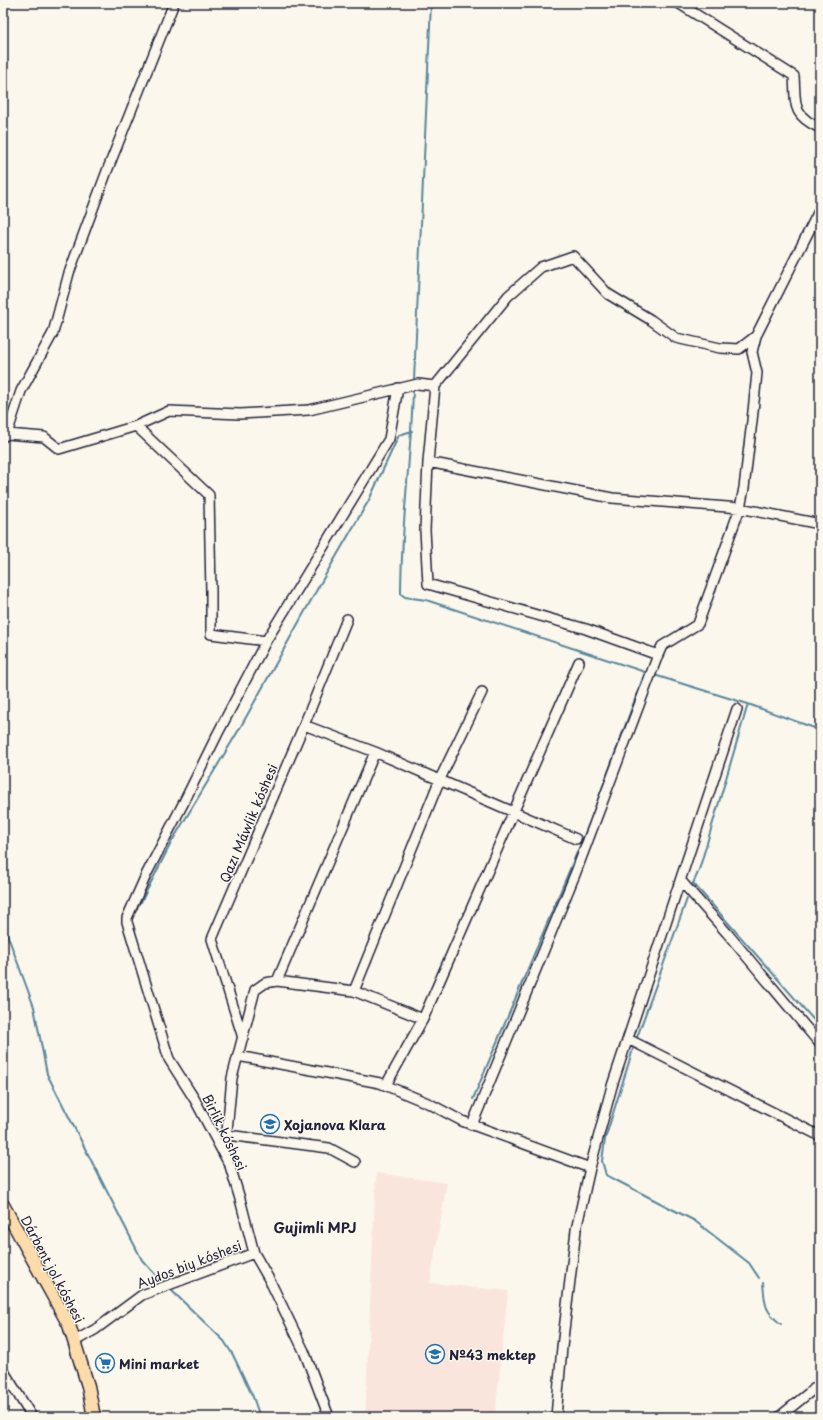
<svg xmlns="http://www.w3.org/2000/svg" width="823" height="1420" font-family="'Playpen Sans',sans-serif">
<rect width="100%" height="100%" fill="#fbf7ec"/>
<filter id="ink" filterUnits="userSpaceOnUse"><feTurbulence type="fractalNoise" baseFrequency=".025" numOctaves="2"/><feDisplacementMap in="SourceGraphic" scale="8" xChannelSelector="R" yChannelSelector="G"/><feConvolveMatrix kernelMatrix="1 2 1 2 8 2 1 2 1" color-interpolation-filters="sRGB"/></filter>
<g filter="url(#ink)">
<!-- built -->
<path fill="#fae5dc" d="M376,1173l71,10 -17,100 78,8 -13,126h-130z"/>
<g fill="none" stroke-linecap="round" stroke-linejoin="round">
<!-- stream -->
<path stroke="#58869b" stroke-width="2" d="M414,380l17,-377
M413,391c-2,67 -12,135 -12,203l4,3 21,3 222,73
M654,675l94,29 72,26
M693,883l127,144
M691,888l8,-18 49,-166
M141,902l31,-61 68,-113 79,-142 50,-86 30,-65 13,-4
M3,923l31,84 13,67 95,186 19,21
M636,1040l51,-141
M634,1046l-29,93 -3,22 4,14 89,46 54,42 10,15
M473,1099l116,-275 56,-152
M763,1283c2,21 1,28 18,41
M169,1288l55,53 9,14 20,42 7,20"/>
<defs>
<path id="minor" d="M678,3l116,73c2,28 -3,39 26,52
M136,426l73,69 2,97v42l55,7
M7,434l37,3 15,12 77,-23 33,-15 71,3 69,-4 109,-26 17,2
M3,437l4,-3 14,-43 32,-58 16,-60 38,-102 67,-168
M428,462l184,36 128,10 80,16
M658,655l-72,-26 -158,-45 -3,-54 3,-68 7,-76 73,-90 33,-29 32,-11 35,38 43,26 25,18 44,10 19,1 17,-13
M304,725l71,27 201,87
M681,881l46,52 93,111
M277,981l77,10 69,28
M354,991l86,-212 42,-87
M243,1038l-31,-99 92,-214 43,-106
M628,1039l192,97
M238,1056l142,27 50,21 32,17 128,47
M386,1085l37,-66 156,-357
M472,1125l104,-253 82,-217 4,-9 36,-22 42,-116 4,-20 8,-67 5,-48 -5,-21 4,-16 64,-127
M227,1135l102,13 26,14
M229,1159l-3,-18 6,-63 23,-88 10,-7 12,-2 98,-229
M75,1341l21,-12 46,-34 112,-42
M3,1370l29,47
M329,1417l-25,-66 -34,-70 -16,-28 -14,-54 -10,-33 -35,-66 -26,-41 -42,-137v-4l20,-45 37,-71 33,-67 49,-94 123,-202 9,-51
M556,1417l6,-70 14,-117 14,-62 22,-82 125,-377
M779,1417l41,-33"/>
<path id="major" d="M3,1205l66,120 19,61 6,31"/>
</defs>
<!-- minor casing -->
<use href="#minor" stroke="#22223b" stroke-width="12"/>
<!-- major casing -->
<use href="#major" stroke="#22223b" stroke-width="15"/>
<!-- minor -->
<use href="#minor" stroke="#fbf7ec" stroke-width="9"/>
<!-- major -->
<use href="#major" stroke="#fddcac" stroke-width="12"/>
</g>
</g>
<!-- icons -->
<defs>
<symbol id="school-ring" viewBox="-11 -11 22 22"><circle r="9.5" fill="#fbf7ec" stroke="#1f6fb2" stroke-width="1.5"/><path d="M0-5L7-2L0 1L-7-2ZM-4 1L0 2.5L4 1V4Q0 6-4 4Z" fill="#1f6fb2"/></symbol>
<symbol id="supermarket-ring" viewBox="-11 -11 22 22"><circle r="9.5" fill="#fbf7ec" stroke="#1f6fb2" stroke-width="1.5"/><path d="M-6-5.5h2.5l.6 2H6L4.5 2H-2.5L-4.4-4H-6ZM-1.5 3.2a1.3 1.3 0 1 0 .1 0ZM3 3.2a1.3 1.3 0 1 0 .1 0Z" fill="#1f6fb2"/></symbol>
</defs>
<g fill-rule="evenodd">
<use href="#school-ring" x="259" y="1113" width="22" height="22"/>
<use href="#school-ring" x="424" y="1343" width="22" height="22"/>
<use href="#supermarket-ring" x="94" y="1352" width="22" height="22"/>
</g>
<g text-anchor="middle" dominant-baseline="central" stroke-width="3" stroke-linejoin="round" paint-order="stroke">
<!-- street labels -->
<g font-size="13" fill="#22223b" stroke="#fbf7ec">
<text transform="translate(248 823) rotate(-67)">Qazı Máwlik kóshesi</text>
<text transform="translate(225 1132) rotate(64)">Birlik kóshesi</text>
<text transform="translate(189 1264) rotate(-21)">Aydos biy kóshesi</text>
<text transform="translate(53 1269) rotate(62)">Dárbent jol kóshesi</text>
</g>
<!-- poi labels -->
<g font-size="13" font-weight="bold" fill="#22223b" stroke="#fbf7ec" text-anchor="start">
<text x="284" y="1124">Xojanova Klara</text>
<text x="449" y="1354">№43 mektep</text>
<text x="119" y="1363">Mini market</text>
</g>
<!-- neighbourhood labels -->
<g font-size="14" font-weight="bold" fill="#22223b" stroke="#fbf7ec">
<text x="315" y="1227">Gujimli MPJ</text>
</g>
</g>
<!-- margin -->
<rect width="823" height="1420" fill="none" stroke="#fbf7ec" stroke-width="16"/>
<rect x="8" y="8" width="807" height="1404" fill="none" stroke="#22223b" stroke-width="1.5" filter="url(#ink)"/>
</svg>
